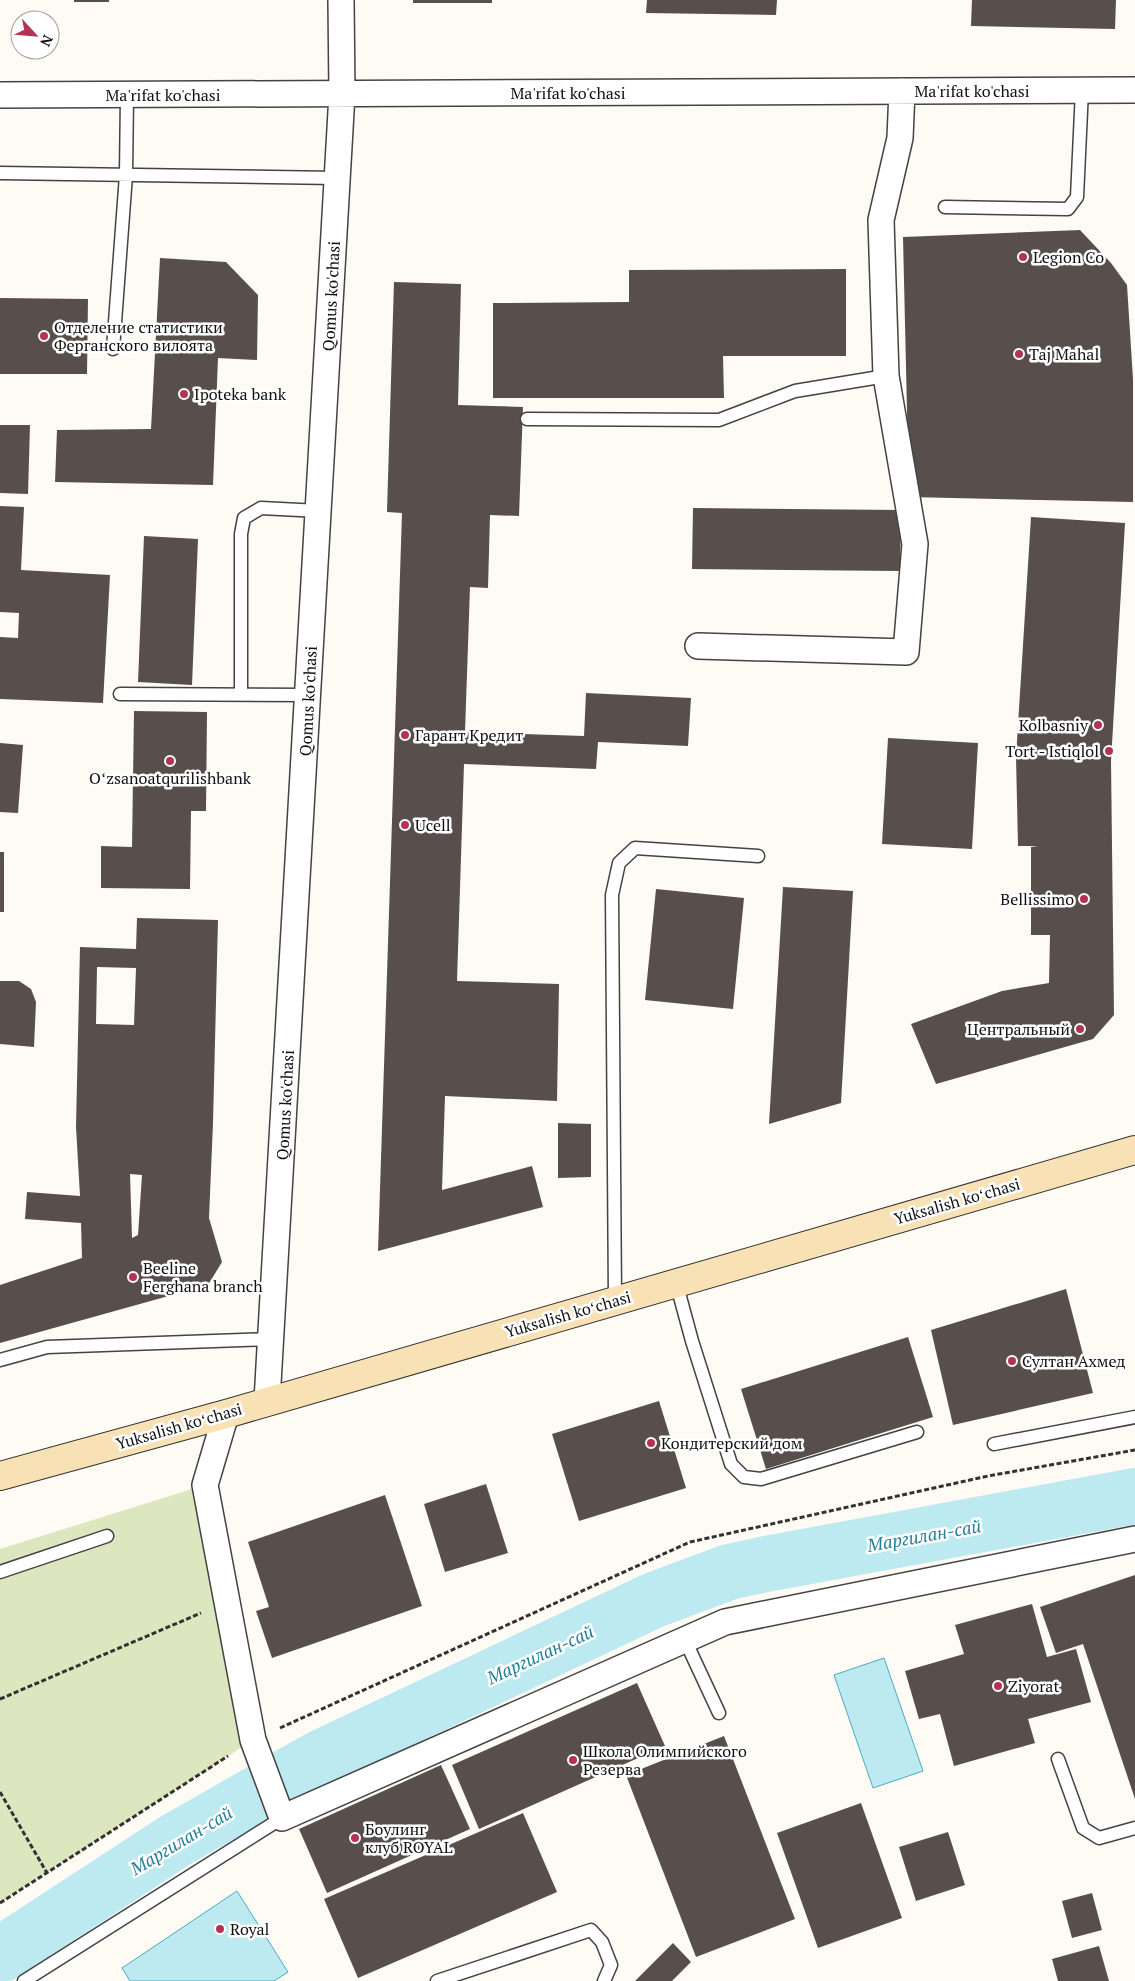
<svg xmlns="http://www.w3.org/2000/svg" width="1135" height="1981" font-family="'PT Serif',serif">
<rect width="100%" height="100%" fill="#fefaf4"/>
<!-- green -->
<path fill="#dce6bf" d="M205,1485l48,255 -253,163v-354z"/>
<!-- water -->
<path fill="#bde9f1" stroke="#4aacc2" d="M884,1658l39,113 -50,17 -39,-113z
M237,1891l51,81 -14,9h-144l-8,-13z"/>
<g fill="none" stroke-linecap="round" stroke-linejoin="round">
<!-- river -->
<path stroke="#bde9f1" stroke-width="56" d="M0,1955l176,-115 144,-82 334,-158 75,-28 37,-8 369,-68"/>
</g>
<!-- building -->
<path fill="#584f4d" fill-rule="evenodd" d="M74,0h35v2h-35z
M413,0h79v3h-79z
M647,0h130l-1,15 -130,-2z
M972,0h144l-1,29 -144,-3z
M1080,230l31,33 16,22 6,94v123l-224,-5 -6,-260z
M160,258l66,4 32,33 -1,65 -39,-2 -5,127 -158,-3 2,-52 94,-1z
M846,269v87h-123l1,42h-231v-95l136,-1v-32z
M394,282l67,2 -3,121 65,2 -4,109 -29,-1 -2,73 -18,-1 -5,145 119,4 2,-43 105,5 -3,48 -90,-4 -2,27 -132,-5 -7,217 102,3 -2,117 -112,-5 -3,94 90,-24 11,41 -165,44 24,-738 -15,-1z
M0,298l88,1 -1,75h-87z
M0,425h30l-2,69 -28,-1z
M0,506l24,1 -3,63 89,5 -7,128 -103,-4v-62l18,1 1,-25 -19,-1z
M693,508l208,2 -1,61 -208,-2z
M1031,517l94,6 -14,238 3,254 -21,24 -157,45 -25,-60 91,-33 47,-8 1,-48h-19v-88l7,-1h-20l-2,-89z
M144,536l54,3 -6,146 -54,-3z
M134,711l73,1 -1,99h-15l-1,78 -89,-1v-42l31,1z
M888,738l90,5 -6,106 -90,-5z
M0,743l23,2 -5,68 -18,-1z
M0,852h4v60h-4z
M783,887l70,4 -12,212 -72,21z
M656,889l88,9 -11,111 -88,-9z
M137,918l81,2 -5,203 -4,95 13,44 -14,23 -208,58v-58l82,-27 -1,-35 -56,-4 2,-27 53,4 -4,-69 4,-180 56,2zM97,967l39,1 -2,57 -38,-1zM130,1174l12,1 -4,60 -6,3z
M0,981h19l12,8 5,13 -2,45 -34,-3z
M558,1123l33,1v53l-33,1z
M1066,1289l27,104 -140,32 -22,-95z
M908,1337l25,80 -167,52 -25,-80z
M659,1401l27,87 -107,33 -27,-87z
M486,1484l22,69 -63,19 -21,-68z
M385,1495l37,111 -150,52 -16,-47 13,-4 -21,-65z
M1135,1575v224l-52,-155 -27,9 -16,-46z
M1032,1604l15,53 29,-8 15,53 -63,17 7,24 -81,23 -14,-52 -21,5 -14,-48 59,-17 -9,-29z
M637,1683l28,63 -186,83 -27,-64z
M724,1736l71,183 -99,38 -70,-182z
M441,1765l29,64 -143,64 -28,-64z
M861,1803l41,115 -84,30 -41,-115z
M523,1813l34,79 -199,86 -34,-79z
M948,1832l17,53 -49,16 -17,-54z
M1092,1893l10,37 -30,8 -10,-37z
M673,1943l18,19 -19,19h-37z
M1099,1946l10,35h-51l-6,-22z"/>
<g fill="none" stroke-linecap="round" stroke-linejoin="round">
<defs>
<path id="service" d="M0,173l337,5
M945,207l123,2 9,-12 5,-107
M113,349l13,-174 1,-80
M527,419l192,1 76,-29 91,-15
M120,694l188,1
M241,694v-160l3,-16 17,-10 58,3
M676,1282l16,59 39,123 13,13 17,2 156,-47
M615,1300l-3,-405 7,-32 16,-15 123,8
M0,1360l47,-13 225,-8
M994,1444l141,-27
M0,1572l107,-36
M685,1640l34,73
M1058,1759l25,69 16,10 36,-10
M24,1981l258,-163
M437,1981l154,-51 11,12 9,23 -7,16"/>
<path id="minor" d="M0,95l1135,-5
M698,646l208,6 9,-108 -29,-168 -5,-156 19,-82 2,-47
M267,1401l75,-1307 -1,-94
M226,1414l-21,71 48,255 29,78 443,-196 410,-83"/>
<path id="secondary" d="M0,1476l226,-62 909,-264"/>
</defs>
<!-- service casing -->
<use href="#service" stroke="#434343" stroke-width="15"/>
<!-- minor casing -->
<use href="#minor" stroke="#434343" stroke-width="28"/>
<!-- secondary casing -->
<use href="#secondary" stroke="#323232" stroke-width="30"/>
<!-- path -->
<path stroke="#323232" stroke-width="3" stroke-dasharray="5 2.5" stroke-linecap="butt" d="M0,1699l201,-86
M280,1728l410,-186 298,-66 147,-26
M0,1792l47,81
M0,1903l228,-147"/>
<!-- service -->
<use href="#service" stroke="#fff" stroke-width="12"/>
<!-- minor -->
<use href="#minor" stroke="#fff" stroke-width="25"/>
<!-- secondary -->
<use href="#secondary" stroke="#f8e2b5" stroke-width="28"/>
</g>
<!-- markers -->
<g fill="#b43355" stroke="#fff" stroke-width="2">
<circle cx="1023" cy="257" r="5"/>
<circle cx="44" cy="336" r="5"/>
<circle cx="1019" cy="354" r="5"/>
<circle cx="184" cy="394" r="5"/>
<circle cx="1098" cy="725" r="5"/>
<circle cx="405" cy="735" r="5"/>
<circle cx="1109" cy="751" r="5"/>
<circle cx="170" cy="761" r="5"/>
<circle cx="405" cy="825" r="5"/>
<circle cx="1084" cy="899" r="5"/>
<circle cx="1080" cy="1029" r="5"/>
<circle cx="133" cy="1277" r="5"/>
<circle cx="1012" cy="1361" r="5"/>
<circle cx="651" cy="1443" r="5"/>
<circle cx="998" cy="1686" r="5"/>
<circle cx="573" cy="1760" r="5"/>
<circle cx="355" cy="1838" r="5"/>
<circle cx="220" cy="1929" r="5"/>
</g>
<g text-anchor="middle" dominant-baseline="central" stroke-width="5" stroke-linejoin="round" paint-order="stroke">
<!-- street labels -->
<g font-size="16" fill="#101010" stroke="#fff">
<text x="972" y="91">Ma'rifat ko'chasi</text>
<text x="568" y="93">Ma'rifat ko'chasi</text>
<text x="163" y="95">Ma'rifat ko'chasi</text>
<text transform="translate(331 296) rotate(-87)">Qomus ko'chasi</text>
<text transform="translate(308 701) rotate(-87)">Qomus ko'chasi</text>
<text transform="translate(285 1105) rotate(-87)">Qomus ko'chasi</text>
<text transform="translate(957 1201) rotate(-16)">Yuksalish koʻchasi</text>
<text transform="translate(568 1314) rotate(-16)">Yuksalish koʻchasi</text>
<text transform="translate(179 1426) rotate(-16)">Yuksalish koʻchasi</text>
</g>
<!-- poi labels -->
<g font-size="16" fill="#101010" stroke="#fff" text-anchor="start">
<text x="1033" y="257">Legion Co</text>
<text x="54" y="327">Отделение статистики<tspan x="54" dy="18">Ферганского вилоята</tspan></text>
<text x="1029" y="354">Taj Mahal</text>
<text x="194" y="394">Ipoteka bank</text>
<text x="1088" y="725" text-anchor="end">Kolbasniy</text>
<text x="415" y="735">Гарант Кредит</text>
<text x="1099" y="751" text-anchor="end">Tort - Istiqlol</text>
<text x="170" y="778" text-anchor="middle">Oʻzsanoatqurilishbank</text>
<text x="415" y="825">Ucell</text>
<text x="1074" y="899" text-anchor="end">Bellissimo</text>
<text x="1070" y="1029" text-anchor="end">Центральный</text>
<text x="143" y="1268">Beeline<tspan x="143" dy="18">Ferghana branch</tspan></text>
<text x="1022" y="1361">Султан Ахмед</text>
<text x="661" y="1443">Кондитерский дом</text>
<text x="1008" y="1686">Ziyorat</text>
<text x="583" y="1751">Школа Олимпийского<tspan x="583" dy="18">Резерва</tspan></text>
<text x="365" y="1829">Боулинг<tspan x="365" dy="18">клуб ROYAL</tspan></text>
<text x="230" y="1929">Royal</text>
</g>
<!-- water labels -->
<g font-size="18" font-style="italic" fill="#237e98" stroke="#fff">
<text transform="translate(924 1535) rotate(-10)">Маргилан-сай</text>
<text transform="translate(540 1654) rotate(-25)">Маргилан-сай</text>
<text transform="translate(181 1840) rotate(-31)">Маргилан-сай</text>
</g>
</g>
<!-- north arrow -->
<g transform="translate(35 35) rotate(116)"><circle r="24" fill="#ffffff" stroke="#9f9f9f"/>
<path d="M0-4L9 19L0 12L-9 19Z" fill="#b43355"/>
<text y="-8" font-size="14" font-weight="bold" text-anchor="middle" fill="#101010">N</text>
</g>
</svg>
